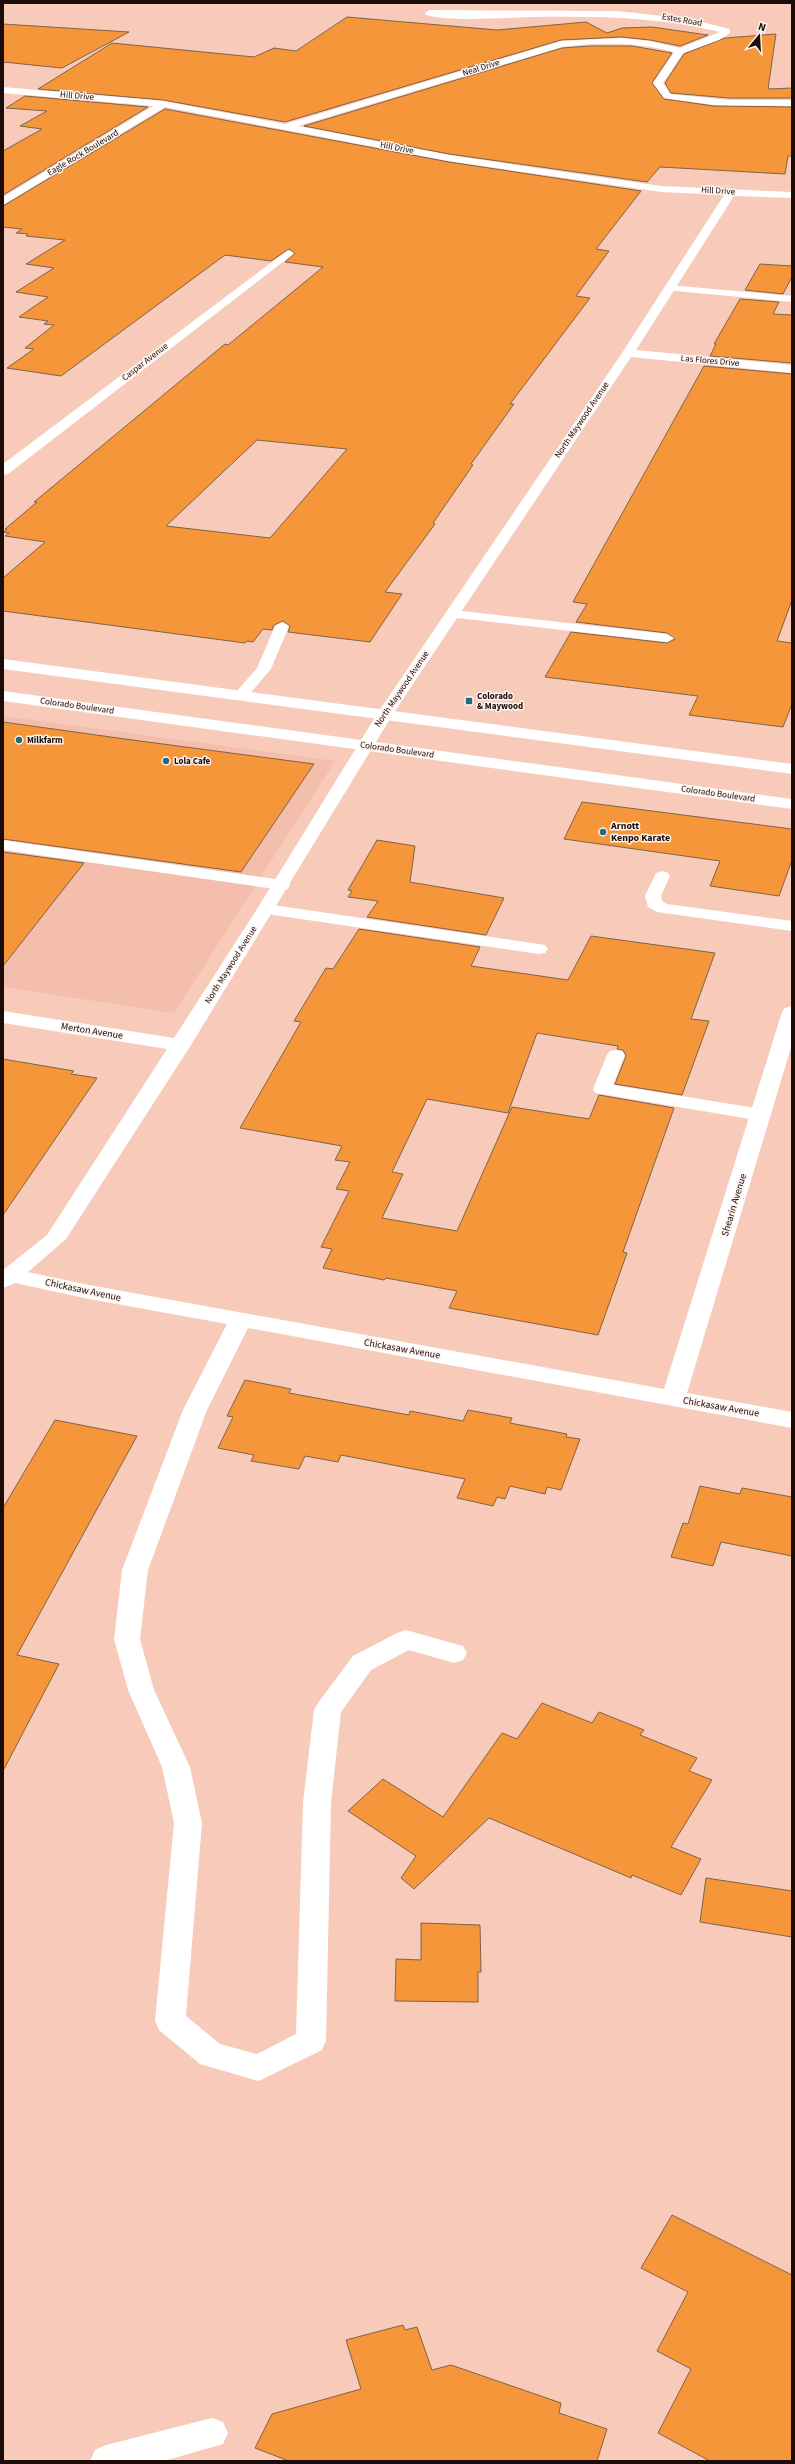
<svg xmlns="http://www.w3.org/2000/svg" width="795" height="2464" font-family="'Source Sans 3',sans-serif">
<rect width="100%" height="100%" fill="#f7caba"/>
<!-- built -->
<path fill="#f3beab" d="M3,716l332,45 -161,252 -171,-26z"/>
<!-- building -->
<path fill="#f49639" stroke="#826248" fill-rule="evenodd" d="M347,17l150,13 89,-8 21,11 15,-5 30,-1 56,8 -28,11 -30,-6 -29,-3 -60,3 -276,82 -122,-22 -125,-11 74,-46 142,14 20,-9 22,3z
M3,24l126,8 -67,36 -59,-6z
M776,34l-8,55 24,-1v10h-63l-58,-5 -6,-10 19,-29 41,-16z
M590,46h42l40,7 -20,30 12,16 50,7 78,1v49h-4l-3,18 -125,-7 -13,15 -198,-28 -145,-28 258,-78z
M25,96l123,11 -145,88v-44l39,-22 -22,-3 27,-15 -41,-3z
M165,109l284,53 192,29 -45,58 13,2 -33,45 14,2 -80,106h4l-43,60 2,1 -40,58 2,1 -50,68 17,2 -32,48 -82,-10 2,-6 -7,-5 -9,4 -2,5 -9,-1 -10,13 -6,-1 -2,2 -242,-32v-33l42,-36 -40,-6 4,-3 -5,-1 3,-3h-2l32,-27h-3l191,-158 3,1 95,-78 -38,-5 10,-9 -6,-4 -18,12 -46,-6 -164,121 -54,-8 27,-19 -9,-1 29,-23 -10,-1 4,-3 -29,-4 29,-20 -32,-5 38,-24 -28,-4 39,-24 -39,-4 2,-2 -12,-1 6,-4 -19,-2v-21zM257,440l90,9 -77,89 -104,-12z
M760,264l32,2v11l-9,17 -38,-4z
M740,299l39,3 -6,12 19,1v48l-82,-7 6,-12h-2z
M704,366l88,8v226l-15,41 15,2v61l-9,23 -94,-12 9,-19 -153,-19 26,-45 96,11 8,-4 -8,-6 -91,-11 11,-18 -14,-2z
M3,722l122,17 189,25 -73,108 -238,-33z
M582,802l210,27v31l-13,36 -69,-10 10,-25 -156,-22z
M377,840l38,6 -5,36 94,16 -18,37 -119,-18 11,-16 -30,-4 4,-6 -4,-1z
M3,852l81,11 -81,103z
M359,929l121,18 -9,19 97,14 23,-44 124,17 -24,66 18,2 -27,74 -67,-11 11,-28 -3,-6 -6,-1 1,-3 -81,-13 -29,80 -81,-14 -35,73 11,2 -21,44 75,13 55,-124 77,12 10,-24 75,13 -51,144 4,1 -29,82 -149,-27 8,-17 -71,-13 -2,2 -61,-12 9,-19 -11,-2 28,-56 -13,-2 14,-27 -15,-2 7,-14 -102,-18 61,-106 -7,-1 32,-53 7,1z
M3,1059l71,12 -3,3 26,4 -94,137z
M245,1380l46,9 -2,4 120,22 1,-4 53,10 5,-11 44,8 -2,5 57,11 -1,3 14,2 -19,51 -14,-3 -2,7 -35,-8 -5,13 -8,-2 -4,9 -36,-8 8,-19 -124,-24 -3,7 -33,-6 -6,13 -48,-8 3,-6 -36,-7 15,-31 -6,-1z
M55,1420l82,16 -120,219 42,9 -56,107v-263z
M700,1486l40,8 2,-6 50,9v59l-71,-14 -8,24 -42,-9 12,-34 5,1z
M542,1703l50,20 7,-11 45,18 -4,5 57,23 -8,13 23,9 -41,67 30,12 -20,36 -49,-20 -1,3 -142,-60 -75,71 -13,-11 15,-22 -68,-45 35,-32 60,38 59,-84 15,6z
M706,1878l86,13v46l-92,-15z
M421,1923l59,2 1,47h-3v30l-83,-1 1,-42 25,1z
M672,2215l120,60v186h-82l-52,-28 33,-64 -34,-18 31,-59 -47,-24z
M403,2325l2,5 12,-3 15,43 19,-5 110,38 -2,10 48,16 -10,32h-308l-34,-13 17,-34 89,-25 -15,-49z"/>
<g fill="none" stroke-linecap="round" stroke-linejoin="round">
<!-- lane -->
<path fill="#fff" fill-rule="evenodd" d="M669,285l123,11v6l-127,-12v-4z
M453,610l214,24 7,4 -7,4 -219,-25 -2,-3z
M282,622l7,4 -18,43 -25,29h-10l-2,-3 2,-3 21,-24 18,-42z
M3,840l279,40 6,1 2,4 -2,4 -6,1 -279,-40z
M662,871l6,2 2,3 -9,20 1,5 5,3 125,17v10l-135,-19 -9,-5 -3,-11 11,-23z
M266,904l273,40 6,1 3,4 -3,4 -6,1 -279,-41 -2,-4 2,-4z
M616,1050l6,1 3,4 -12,30 149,24 7,2 2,4 -2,4 -7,2 -167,-28 -2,-4 14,-34 3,-4z
M212,2418l11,4 5,11 -5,11 -59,17h-74l5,-11 11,-5z"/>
<!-- street -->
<path fill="#fff" fill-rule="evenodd" d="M429,10l188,1 73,8 40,10v4l-11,7 -36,13 -20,30 7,11 59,6h63v6l-78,-1 -50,-7 -11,-15 21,-31c-37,-10 -74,-10 -112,-5l-264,79 151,29 212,31 131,6v6l-58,-2 -98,154 156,15v8l-161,-16 -238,357 -202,331 -125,194 -38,33 61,13 575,104 118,-377 3,-4 7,-2v38l-105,349 105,19v16l-544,-100 -41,82 -59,160 -8,69 14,51 36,77 12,56 -16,193 34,28 37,10 39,-20 7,-231 11,-93 4,-7 35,-47 44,-23 9,-3 57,16 4,7 -4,7 -9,3 -45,-13 -38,20 -30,42 -10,91 -5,238 -4,9 -63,31 -59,-17 -41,-34 -4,-9 19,-198 -12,-56 -34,-77 -14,-51 8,-69 61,-160 44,-86 -138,-25 -74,-16 -12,5v-18l44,-35 120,-186 -164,-26v-12l171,27 83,-129 120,-195 245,-361 102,-158 -63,-3 -212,-31 -284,-54 -162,98v-8l150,-91 -150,-13v-6l160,14 122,23 276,-83 60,-3 29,3 30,7 40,-16c-63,-16 -126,-16 -191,-15 -29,1 -75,5 -103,-2l-1,-2z
M288,250l6,3 -2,2 -284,219 -5,1v-11z"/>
<!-- primary -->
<path fill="#fff" fill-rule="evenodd" d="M3,659l789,105v10l-789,-105z
M3,691l789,108v10l-789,-108z"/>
</g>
<!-- markers -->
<g fill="#28697d" stroke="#fef4f1" stroke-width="1.5">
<rect x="465" y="697" width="8" height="8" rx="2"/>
<circle cx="19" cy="740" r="4"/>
<circle cx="166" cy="761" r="4"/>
<circle cx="603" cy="832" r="4"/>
</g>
<g text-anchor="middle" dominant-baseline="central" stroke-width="3" stroke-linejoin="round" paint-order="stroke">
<!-- far-street labels -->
<g font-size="9" fill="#1b0c07" stroke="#fef4f1">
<text transform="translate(682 20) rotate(10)">Estes Road</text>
<text transform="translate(481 68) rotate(-17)">Neal Drive</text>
<text transform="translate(77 96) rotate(5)">Hill Drive</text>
<text transform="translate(397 148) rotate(11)">Hill Drive</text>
<text transform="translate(83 153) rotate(-31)">Eagle Rock Boulevard</text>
<text transform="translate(718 191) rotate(3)">Hill Drive</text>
<text transform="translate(710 361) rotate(5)">Las Flores Drive</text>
<text transform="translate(145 362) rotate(-38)">Caspar Avenue</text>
<text transform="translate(582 420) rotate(-56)">North Maywood Avenue</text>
<text transform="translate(402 689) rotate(-56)">North Maywood Avenue</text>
<text transform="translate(77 706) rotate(8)">Colorado Boulevard</text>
<text transform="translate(397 750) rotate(8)">Colorado Boulevard</text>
<text transform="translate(718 794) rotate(8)">Colorado Boulevard</text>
<text transform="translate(231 965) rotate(-58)">North Maywood Avenue</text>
</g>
<!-- far-poi labels -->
<g font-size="9" font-weight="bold" fill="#1b0c07" stroke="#fef4f1" text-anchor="start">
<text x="477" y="696">Colorado<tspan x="477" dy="10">&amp; Maywood</tspan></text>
<text x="27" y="740">Milkfarm</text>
<text x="174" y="761">Lola Cafe</text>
</g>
<!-- poi labels -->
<g font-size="10" font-weight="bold" fill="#1b0c07" stroke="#fef4f1" text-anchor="start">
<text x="611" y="826">Arnott<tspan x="611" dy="12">Kenpo Karate</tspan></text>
</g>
<!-- street labels -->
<g font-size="10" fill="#1b0c07" stroke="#fef4f1">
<text transform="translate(92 1031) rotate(9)">Merton Avenue</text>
<text transform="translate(734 1205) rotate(-73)">Shearin Avenue</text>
<text transform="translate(83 1290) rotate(12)">Chickasaw Avenue</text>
<text transform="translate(402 1349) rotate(10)">Chickasaw Avenue</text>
<text transform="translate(721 1407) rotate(10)">Chickasaw Avenue</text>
</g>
</g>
<!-- border -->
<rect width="795" height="2464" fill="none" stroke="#1b0c07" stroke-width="8"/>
<!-- north arrow -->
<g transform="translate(759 36) rotate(18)" stroke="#fef4f1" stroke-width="3" paint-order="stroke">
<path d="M0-3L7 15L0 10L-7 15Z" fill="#1b0c07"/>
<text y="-6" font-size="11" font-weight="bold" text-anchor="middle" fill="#1b0c07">N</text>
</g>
</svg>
